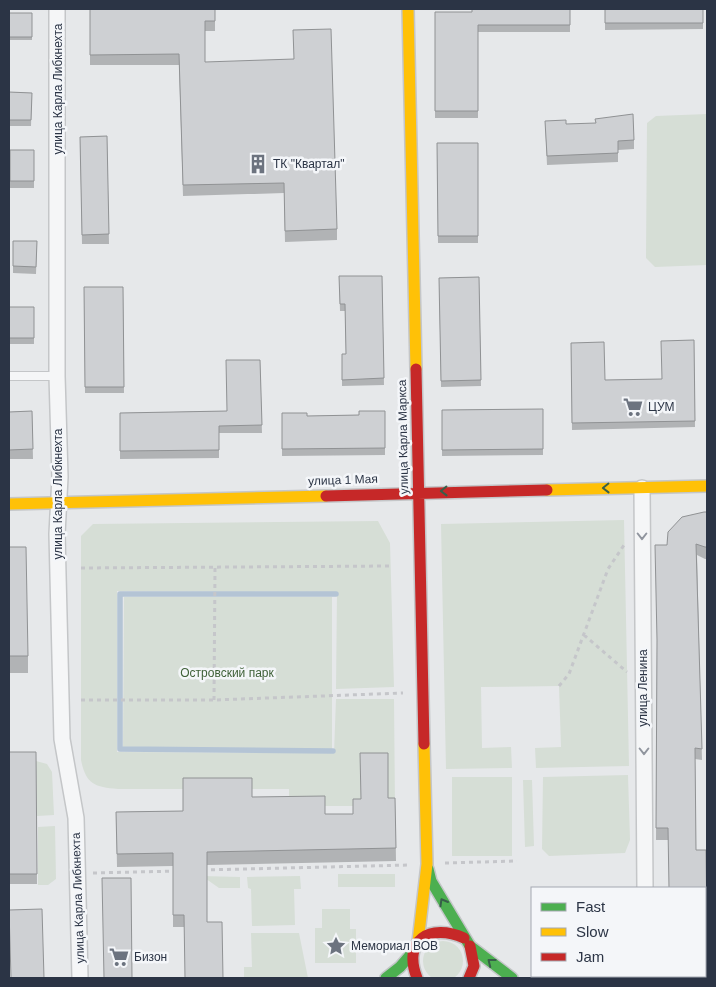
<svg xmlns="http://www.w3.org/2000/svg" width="716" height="987" font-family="Helvetica,sans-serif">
<rect width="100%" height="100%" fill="#e6e8ea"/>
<!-- green -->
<path fill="#d6ded6" d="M707,114v151l-52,2 -9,-9 1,-135 9,-7z
M624,520l5,246 -93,2 -1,-20 26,-1 -2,-61 -78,1 1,61 29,-1 1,21 -66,1 -5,-245z
M378,521l12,22 4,144 -58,2 1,-97 -220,-1v161l217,1 2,-54h58l1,107h-106v-17h-171c-24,-2 -32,-5 -37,-29v-224l12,-12z
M124,597h208v152h-209z
M36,761l11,3 5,8 2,43 -17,1z
M628,775l2,65 -5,13 -76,3 -7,-7 1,-72z
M452,777h60v79h-60z
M523,780h9l2,66 -9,1z
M55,826l1,53 -8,6h-10v-58z
M338,874h57v13h-57z
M202,876l38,1v11h-21z
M300,876l1,13h-7l1,36 -43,1 -1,-37 -3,-1 -1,-11z
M322,909h28v20h6v34h-41v-35h7z
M251,933h48l9,45h-64v-11h8z
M423 961a20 20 0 1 1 40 0a20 20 0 1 1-40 0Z"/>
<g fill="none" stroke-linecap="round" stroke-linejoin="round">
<!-- stream -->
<path stroke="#b4c4d5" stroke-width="5.5" d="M333,751l-213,-2v-155h216"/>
<defs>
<path id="lane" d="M9,376h48"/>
<path id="street" d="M57,9v367l3,101 -3,57 5,205 14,79 4,160
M642,488l3,400
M646,976v2"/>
<path id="fast" d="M428,869l3,12 39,65 42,32
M386,978l14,-11 13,-15"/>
<path id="slow" d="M408,9l8,360
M547,490l160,-4
M9,504l317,-8
M418,942l9,-78 -3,-120"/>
<path id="jam" d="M416,369l8,375
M326,496l221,-6
M417,978c-15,-38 13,-55 47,-40
M469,978l5,-12 -4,-20"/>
</defs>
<!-- lane casing -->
<use href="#lane" stroke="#c4c6c8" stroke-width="10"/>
<!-- street casing -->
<use href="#street" stroke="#c4c6c8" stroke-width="18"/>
<!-- fast casing -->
<use href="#fast" stroke="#c4c6c8" stroke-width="14"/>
<!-- slow casing -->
<use href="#slow" stroke="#c4c6c8" stroke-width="14"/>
<!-- jam casing -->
<use href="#jam" stroke="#c4c6c8" stroke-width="14"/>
<!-- path -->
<path stroke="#c5c6ca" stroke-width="3" stroke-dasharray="4 4" stroke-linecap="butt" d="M81,568l311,-2
M584,635l43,37
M559,686l10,-12 39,-105 16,-24
M81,700h133l189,-7
M214,700l1,-132
M445,863l72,-2
M203,870l206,-5
M93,873l84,-2"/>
<!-- lane -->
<use href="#lane" stroke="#f5f6f7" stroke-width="8"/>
<!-- street -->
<use href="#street" stroke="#f5f6f7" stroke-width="15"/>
<!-- fast -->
<use href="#fast" stroke="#4caf50" stroke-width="11"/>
<!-- slow -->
<use href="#slow" stroke="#ffc107" stroke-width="11"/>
<!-- jam -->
<use href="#jam" stroke="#c62828" stroke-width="11"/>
</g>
<!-- wall -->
<path fill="#b1b3b5" d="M90,9h125v22h-10v31l132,167v11l-52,2 -1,-49 -101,3 -4,-131h-89z
M570,9v23h-92v86h-43v-106h37z
M605,9h98v20l-98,1z
M9,13h23v27h-23z
M9,92l23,1 -1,33h-22z
M545,121l21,3 68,16v9l-16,1v12l-71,3z
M107,136l2,108h-27l-2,-107z
M437,143h41v100h-40z
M10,150h24v38h-24z
M13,241h24l-1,33 -23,-1z
M339,276h43l2,109 -42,1v-32h4l-1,-43h-5z
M479,277l2,109 -40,1 -2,-109z
M84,287h39l1,106h-39z
M9,307h25v37h-25z
M694,340l1,87 -123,3 -1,-87 34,37 57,-1z
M260,360l2,73h-43v25l-99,1v-46l107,-2z
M543,409v46l-101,1v-46z
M32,411l1,48h-24v-47z
M385,411v44l-103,1v-43l25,3 52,-1z
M707,512v47h-2l-8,-4 5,205 -7,-1 1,91 11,43v62h-2v-67l-37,-48h-12l1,-191 10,-104z
M9,547l19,109v17h-19z
M9,752h27l1,132h-28z
M252,797l73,17h28l35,-16h7l1,63 -189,4 -23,62h-11v-61l-56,1 -1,-55 67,-1z"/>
<!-- building -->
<path fill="#ced0d3" stroke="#909294" d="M90,9h125v12h-10v41l89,-3 -1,-29 38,-1 6,200 -52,2 -1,-48 -101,2 -4,-131 -89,1z
M472,9h98v16h-92v86h-43v-99h37z
M605,9h98v14h-98z
M9,13h23v24h-23z
M9,92l23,1 -1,27h-22z
M633,114l1,26 -16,1v12l-71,3 -2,-35 21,-1v4l30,-1 -1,-4z
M107,136l2,98 -27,1 -2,-98z
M437,143h41v93h-40z
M10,150h24v31h-24z
M13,241h24l-1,26 -23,-1z
M339,276h43l2,102 -42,2v-26h4l-1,-50h-5z
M479,277l2,103 -40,1 -2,-103z
M84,287h39l1,100h-39z
M9,307h25v31h-25z
M694,340l1,81 -123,2 -1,-80 33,-1 1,38 57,-1 -1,-38z
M226,360h34l2,65 -43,1v24l-99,1v-38l107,-2z
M543,409v40l-101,1v-40z
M32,411l1,38 -24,1v-38z
M359,411h26v37l-103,1v-36h25v3l52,-1z
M704,512h3v35h-2l-9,-3 6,205 -7,-1 1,102h10l1,93 -2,1v-56h-36l-1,-60h-12l1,-188 -2,-95h12l1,-13 14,-15z
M9,547h17l2,109h-19z
M9,752h27l1,122h-28z
M360,753h28v45h7l1,50 -189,4v70h15l1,56h-38l-1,-63h-11v-62l-56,1 -1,-42 67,-1v-33h69v19l73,-1v18h28v-15h8z
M102,878h29l1,100h-28z
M42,909l2,69h4h-37l-2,-68z"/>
<!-- one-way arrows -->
<defs><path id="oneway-chevron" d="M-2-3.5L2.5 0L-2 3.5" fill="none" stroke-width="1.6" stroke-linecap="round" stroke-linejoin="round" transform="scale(1.25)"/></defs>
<g stroke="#375f49">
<use href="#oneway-chevron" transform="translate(606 488) rotate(179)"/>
<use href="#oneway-chevron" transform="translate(444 491) rotate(179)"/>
<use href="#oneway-chevron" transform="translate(443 902) rotate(-120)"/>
<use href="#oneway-chevron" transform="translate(491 962) rotate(-142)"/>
</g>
<g stroke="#90959e">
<use href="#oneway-chevron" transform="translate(642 536) rotate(90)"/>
<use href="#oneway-chevron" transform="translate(644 751) rotate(90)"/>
</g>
<!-- icons -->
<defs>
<symbol id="building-bare" viewBox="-9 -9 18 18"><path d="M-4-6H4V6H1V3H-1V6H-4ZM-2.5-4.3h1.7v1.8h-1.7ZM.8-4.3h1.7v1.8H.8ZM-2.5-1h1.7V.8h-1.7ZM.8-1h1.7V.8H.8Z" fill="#6c737f" stroke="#f4f6f9" stroke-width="2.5" paint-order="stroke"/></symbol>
<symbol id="supermarket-bare" viewBox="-9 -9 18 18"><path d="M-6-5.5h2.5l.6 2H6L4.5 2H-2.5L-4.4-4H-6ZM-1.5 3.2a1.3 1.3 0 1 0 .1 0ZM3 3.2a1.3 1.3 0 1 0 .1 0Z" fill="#6c737f" stroke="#f4f6f9" stroke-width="2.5" paint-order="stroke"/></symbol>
<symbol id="sight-bare" viewBox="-9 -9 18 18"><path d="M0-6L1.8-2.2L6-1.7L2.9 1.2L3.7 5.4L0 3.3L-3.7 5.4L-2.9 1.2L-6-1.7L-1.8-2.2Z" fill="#6c737f" stroke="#f4f6f9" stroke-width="2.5" paint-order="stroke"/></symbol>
</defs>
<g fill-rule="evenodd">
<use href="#building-bare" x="244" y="150" width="28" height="28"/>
<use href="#supermarket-bare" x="619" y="393" width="28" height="28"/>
<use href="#sight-bare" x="322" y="932" width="28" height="28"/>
<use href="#supermarket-bare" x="105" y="943" width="28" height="28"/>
</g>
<g text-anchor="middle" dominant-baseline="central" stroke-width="5" stroke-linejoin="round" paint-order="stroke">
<!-- street labels -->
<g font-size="12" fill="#2b3445" stroke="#f4f6f9">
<text transform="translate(58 89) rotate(-90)">улица Карла Либкнехта</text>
<text transform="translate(403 437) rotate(-91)">улица Карла Маркса</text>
<text transform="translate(343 480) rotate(-2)">улица 1 Мая</text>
<text transform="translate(58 494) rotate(-90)">улица Карла Либкнехта</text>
<text transform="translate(643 688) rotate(-90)">улица Ленина</text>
<text transform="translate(78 898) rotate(-92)">улица Карла Либкнехта</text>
</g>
<!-- poi labels -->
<g font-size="12" fill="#2b3445" stroke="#f4f6f9" text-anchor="start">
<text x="273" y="164">ТК "Квартал"</text>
<text x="648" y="407">ЦУМ</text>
<text x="351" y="946">Мемориал ВОВ</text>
<text x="134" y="957">Бизон</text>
</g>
<!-- park labels -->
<g font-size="12" fill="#3f6138" stroke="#f4f6f9">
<text x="227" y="673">Островский парк</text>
</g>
</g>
<!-- border -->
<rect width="716" height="987" fill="none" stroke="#2b3445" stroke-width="20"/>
<!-- legend -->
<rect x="531" y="887" width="175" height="90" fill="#f4f6f9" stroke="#a4a8b1"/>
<rect x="541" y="903" width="25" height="8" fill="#4caf50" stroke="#a4a8b1"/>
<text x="576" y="912" font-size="15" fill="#2b3445">Fast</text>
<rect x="541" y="928" width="25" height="8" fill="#ffc107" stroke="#a4a8b1"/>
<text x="576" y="937" font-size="15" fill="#2b3445">Slow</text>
<rect x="541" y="953" width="25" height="8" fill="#c62828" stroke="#a4a8b1"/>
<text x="576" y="962" font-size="15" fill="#2b3445">Jam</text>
</svg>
